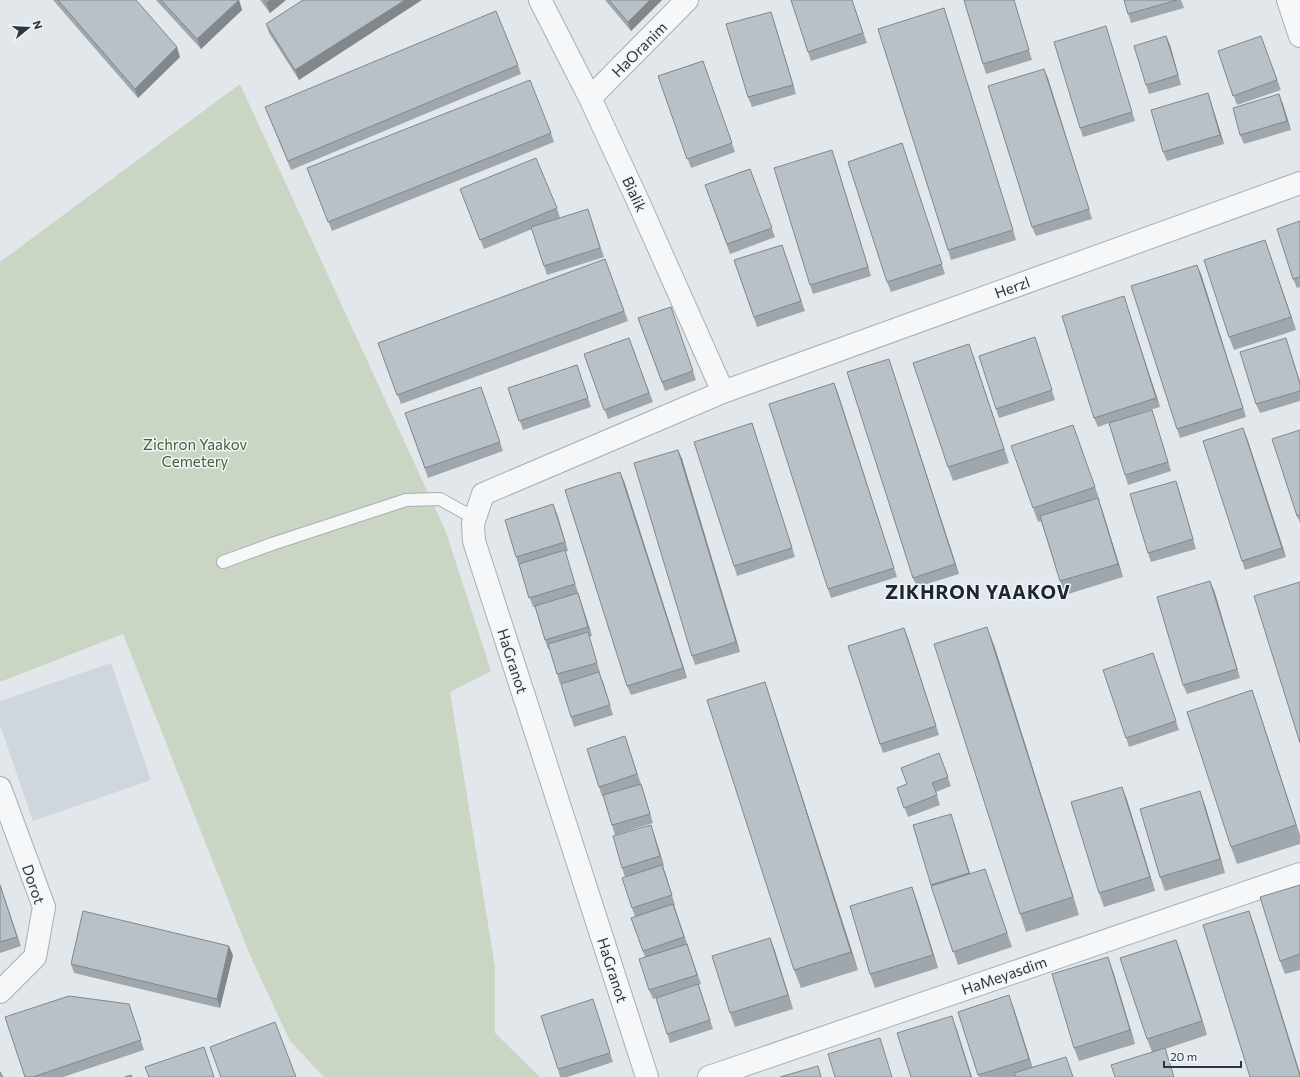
<svg xmlns="http://www.w3.org/2000/svg" width="1300" height="1077" font-family="Commissioner,sans-serif">
<rect width="100%" height="100%" fill="#e2e7eb"/>
<!-- built -->
<path fill="#d0d6dd" d="M111,663l40,117 -118,41 -33,-96v-24z"/>
<!-- green -->
<path fill="#cad5c3" d="M240,84l206,448 45,139 -41,21 45,275v66l45,44h-216l-34,-36 -41,-88 -126,-319 -123,48v-420z"/>
<g fill="none" stroke-linecap="round" stroke-linejoin="round">
<defs>
<path id="lane" d="M223,562l49,-18 134,-44 34,-1 34,19"/>
<path id="street" d="M540,0l50,98 47,101 86,193
M1288,0l12,36
M590,98l97,-98
M0,788l44,119 -9,50 -35,35
M647,1077l-173,-536 -1,-17 10,-30 240,-102 577,-209
M709,1077l591,-203"/>
</defs>
<!-- lane casing -->
<use href="#lane" stroke="#a7afb5" stroke-width="14"/>
<!-- street casing -->
<use href="#street" stroke="#a7afb5" stroke-width="24"/>
<!-- lane -->
<use href="#lane" stroke="#f5f7f9" stroke-width="12"/>
<!-- street -->
<use href="#street" stroke="#f5f7f9" stroke-width="22"/>
</g>
<!-- wall -->
<path fill="#9fa6ac" d="M53,0h83l44,57 -42,41z
M156,0h83l3,10 -41,39z
M260,0h26l-16,13z
M303,0l-4,80 -30,-47 -3,-9z
M605,0h57l-31,31z
M791,0h61l15,43 -56,18z
M964,0h50l18,60 -46,14 -3,-10z
M1124,0h57l3,8 -53,15z
M947,18l69,222 -65,20 -3,-10z
M774,21l22,73 -44,13 -4,-10z
M1109,36l26,85 -52,16 -3,-9z
M1166,36l4,9 11,40 -32,9 -3,-9z
M1261,36l20,54 -44,15 -19,-54z
M703,61l32,91 -44,16 -33,-92z
M518,65l3,9 -230,96 -26,-63z
M1044,69l48,150 -56,17 -4,-9z
M1208,93l16,51 -57,17 -4,-9z
M1279,94l12,36 -47,14 -4,-9z
M551,133l3,9 -222,89 -25,-63z
M902,143l43,131 -54,18 -4,-10z
M835,159l36,117 -58,18 -3,-9z
M750,169l25,68 -45,17 -25,-69z
M460,189l97,19 3,10h31l13,39 -57,18 -15,-46 -48,20z
M1300,221v66l-3,1 -4,-9z
M1265,240l31,90 -62,20 -5,-13z
M782,245l23,66 -48,16 -23,-67z
M605,259l23,62 -227,83 -23,-61z
M1201,274l45,143 -66,21 -3,-9z
M1124,296l36,111 -27,8 19,-5 19,61 -43,14 -19,-62 -11,4 -4,-9z
M671,307l25,73 -31,11 -27,-73z
M1035,337l20,63 -56,18 -3,-9z
M629,338l24,64 -45,17 -24,-65z
M1286,338l14,44v19l-40,12 -4,-9z
M974,358l35,105 -56,18 -5,-14z
M577,365l14,42 -68,23 -15,-42z
M892,368l67,206 -42,13 -4,-9z
M834,383l63,194 -66,21 -3,-9z
M481,387l22,64 -75,27 -23,-65z
M752,423l43,134 -58,19 -3,-10z
M1073,425l27,76h-1l24,76 -58,18 -5,-14 -19,-60 -3,1 -5,-14z
M1300,430v93l-3,-7z
M1247,438l39,119 -41,13 -3,-9z
M678,450l4,9 58,193 -45,13 -3,-9z
M624,481l63,197 -56,17 -4,-9z
M1179,490l17,59 -45,13 -3,-9z
M557,514l11,37 -3,1 27,84 -3,1 11,35 -40,12 -10,-35h-2l-3,-9 -10,-33h-2l-17,-50z
M1214,590l26,88 -53,16 -4,-9z
M904,628l35,107 -56,18 -3,-9z
M994,645l85,270 -53,17 -6,-18z
M1153,653l26,77 -50,17 -3,-9z
M603,682l10,33 -39,12 -3,-10z
M765,682l6,18 87,270 -57,18 -7,-18z
M1252,690l6,18 42,127v9l-63,20 -6,-17z
M625,736l19,57 9,30 -38,12 -12,-39h-1l-3,-9z
M939,753l12,33 -15,6 4,13 -32,12 -11,-29 10,-4z
M1122,787l5,13 28,91 -51,16 -5,-14z
M1205,805l20,68 -60,18 -5,-14z
M954,823l16,51 20,8 22,65 -54,18 -26,-79 -19,-61z
M654,834l10,32h-1l12,39h-1l27,79 -2,1 14,44 -43,14 -14,-45 -3,1 -4,-9 -4,-33 -14,-39 4,-1 -3,-9 -7,-31 -3,-9z
M0,884l21,62 -21,7z
M1300,885v85l-15,4 -5,-13z
M917,901l21,67 -63,20 -5,-14z
M770,938l23,71 -58,18 -5,-14z
M1181,953l26,82 -42,14 9,28h-59l37,-25 -5,-13z
M233,955l-13,53 -146,-35 -3,-9z
M1113,971l22,73 -56,17 -5,-13z
M129,1004l15,46 -81,27h-38z
M596,1009l17,53 -46,15h-7l-2,-8z
M1014,1009l18,58 34,-10 7,20h-94l-21,-65z"/>
<!-- shaded-wall -->
<path fill="#82878c" d="M239,0l3,10 -41,39 -4,-10z
M270,0h16l-16,13 -4,-10z
M405,0h17l-123,80 -4,-10z
M650,0h12l-31,31 -3,-9z
M944,8l3,10 69,222 -3,-10z
M771,12l3,9 22,73 -3,-9z
M1166,36l4,9 11,40 -3,-10z
M177,47l3,10 -42,41 -3,-9z
M1044,69l4,9 44,141 -3,-10z
M1208,93l3,9 13,42 -4,-9z
M1279,94l4,10 8,26 -4,-9z
M832,150l3,9 36,117 -3,-9z
M1265,240l5,14 26,76 -5,-13z
M1197,265l4,9 45,143 -3,-9z
M1124,296l3,10 33,101 -4,-9z
M1286,338l14,44v2z
M969,344l5,14 35,105 -5,-14z
M889,359l3,9 67,206 -4,-10z
M834,383l4,10 59,184 -3,-9z
M1152,410l3,9 16,52 -3,-9z
M752,423l3,9 40,125 -3,-9z
M1243,428l4,10 39,119 -4,-9z
M678,450l4,9 58,193 -4,-10z
M620,472l4,9 63,197 -4,-10z
M1176,481l3,9 17,59 -3,-10z
M1098,498l5,14 20,65 -5,-13z
M553,504l4,10 11,37 -3,-9z
M1210,581l4,9 26,88 -3,-9z
M578,593l3,9 11,34 -4,-9z
M987,627l7,18 85,270 -6,-18z
M904,628l4,10 31,97 -3,-9z
M599,672l4,10 10,33 -3,-10z
M765,682l6,18 87,270 -7,-18z
M1252,690l6,18 42,128 -4,-11z
M1122,787l5,13 28,91 -5,-14z
M1200,791l5,14 20,68 -5,-14z
M951,814l3,9 19,60 -4,-10z
M651,825l3,9 10,32 -4,-10z
M662,865l4,10 9,30 -3,-10z
M912,887l5,14 21,67 -5,-13z
M1249,911l5,14 46,148v3z
M770,938l5,13 18,58 -5,-14z
M1176,940l5,13 26,82 -5,-14z
M229,946l4,9 -13,53 -3,-9z
M1108,957l5,14 22,73 -5,-14z
M1009,995l5,14 20,63 -5,-13z
M952,1016l5,14 15,47h-1z"/>
<!-- building -->
<path fill="#b9c1c8" stroke="#82878c" d="M58,0h78l41,47 -42,42z
M161,0h78l-42,39z
M264,0h6l-4,3z
M303,0h102l-110,70 -29,-46z
M609,0h41l-22,22z
M791,0h61l11,33 -55,19z
M964,0h50l15,50 -46,14z
M1124,0h53l-49,14z
M944,8l69,222 -65,20 -70,-221z
M496,11l22,54 -230,96 -23,-54z
M771,12l22,73 -45,12 -22,-73z
M1106,26l26,86 -52,16 -26,-86z
M1166,36l12,39 -32,10 -12,-39z
M1261,36l16,44 -44,16 -15,-45z
M703,61l29,82 -45,16 -29,-83z
M1044,69l45,140 -57,18 -44,-141z
M530,80l21,53 -223,89 -21,-54z
M1208,93l12,42 -57,17 -12,-42z
M1279,94l8,27 -47,14 -7,-27z
M902,143l40,121 -55,18 -39,-120z
M832,150l36,117 -58,18 -36,-117z
M536,158l21,50 -77,32 -20,-51z
M750,169l22,59 -45,16 -22,-59z
M588,209l12,39 -56,18 -13,-39z
M1300,221v56l-7,2 -16,-50z
M1265,240l26,77 -62,20 -25,-77z
M782,245l19,56 -47,16 -20,-57z
M605,259l19,52 -227,84 -19,-52z
M1197,265l46,143 -66,21 -46,-143z
M1124,296l32,102 -62,20 -32,-102z
M671,307l22,64 -31,11 -24,-64z
M1035,337l17,53 -56,19 -17,-53z
M629,338l20,55 -45,17 -20,-56z
M1286,338l14,46v7l-44,13 -16,-52z
M969,344l35,105 -56,18 -35,-104z
M889,359l66,205 -42,14 -66,-206z
M577,365l11,33 -69,23 -11,-33z
M834,383l60,185 -66,21 -59,-185z
M481,387l19,55 -75,26 -20,-55z
M1152,410l16,52 -43,13 -16,-52z
M752,423l40,125 -58,18 -40,-124z
M1073,425l22,62 -62,21 -22,-62z
M1243,428l39,120 -40,13 -39,-120z
M1300,430v85l-3,1 -25,-77z
M678,450l58,192 -44,14 -58,-193z
M620,472l63,196 -56,18 -62,-196z
M1176,481l17,58 -45,14 -18,-59z
M1098,498l20,66 -58,17 -20,-65z
M553,504l12,38 -49,15 -11,-37z
M565,550l10,34 -46,14 -10,-34z
M1210,581l27,88 -54,16 -26,-88z
M1300,582v161l-46,-147z
M578,593l10,34 -43,13 -10,-34z
M987,627l86,270 -53,17 -86,-270z
M904,628l32,98 -56,18 -32,-98z
M588,632l9,31 -40,11 -9,-30z
M1153,653l23,68 -50,17 -23,-68z
M599,672l11,33 -39,12 -10,-33z
M765,682l86,270 -57,18 -87,-270z
M1252,690l44,135 -65,22 -44,-135z
M625,736l12,38 -38,13 -12,-38z
M939,753l9,24 -16,6 5,12 -33,13 -7,-20 10,-4 -6,-16z
M641,784l9,30 -38,11 -9,-30z
M1122,787l28,90 -51,16 -28,-91z
M1200,791l20,68 -60,18 -20,-68z
M951,814l18,59 -38,12 -18,-60z
M651,825l9,31 -38,12 -9,-32z
M662,865l10,30 -40,13 -10,-30z
M985,869l22,64 -54,19 -22,-66z
M0,885l17,52 -17,5z
M1300,885v69l-20,7 -20,-64z
M912,887l21,68 -63,19 -20,-68z
M673,904l11,33 -41,14 -12,-33z
M83,911l146,35 -12,53 -146,-35z
M1249,911l51,165v1h-50l-47,-152z
M770,938l18,57 -58,18 -18,-57z
M1176,940l26,81 -55,18 -27,-81z
M687,944l10,31 -48,15 -10,-31z
M1108,957l22,73 -56,18 -22,-74z
M698,984l12,36 -43,14 -11,-36z
M1009,995l20,64 -51,16 -20,-63z
M69,996l60,8 12,36 -108,37h-8l-20,-60z
M593,999l17,54 -52,16 -17,-53z
M952,1016l19,61h-60l-14,-44z
M275,1022l21,55h-75l-11,-30z
M880,1038l12,39h-57l-7,-23z
M204,1047l10,30h-65l-4,-10z
M1165,1048l9,29h-59l-4,-12z
M1066,1057l7,20h-57l-2,-4z
M818,1066l3,11h-41z
M0,1072l3,5h-3z
M131,1075l1,2h-7z"/>
<g text-anchor="middle" dominant-baseline="central" stroke-width="3" stroke-linejoin="round" paint-order="stroke">
<!-- street labels -->
<g font-size="15" fill="#2a3743" stroke="#f2f5f8">
<text transform="translate(639 49) rotate(-45)">HaOranim</text>
<text transform="translate(635 194) rotate(65)">Bialik</text>
<text transform="translate(1012 287) rotate(-20)">Herzl</text>
<text transform="translate(513 661) rotate(72)">HaGranot</text>
<text transform="translate(34 884) rotate(71)">Dorot</text>
<text transform="translate(613 970) rotate(72)">HaGranot</text>
<text transform="translate(1004 975) rotate(-19)">HaMeyasdim</text>
</g>
<!-- park labels -->
<g font-size="15" fill="#445f37" stroke="#f2f5f8">
<text x="195" y="444">Zichron Yaakov<tspan x="195" dy="17">Cemetery</tspan></text>
</g>
<!-- district labels -->
<g font-size="19" font-weight="bold" letter-spacing="1" fill="#1c2734" stroke="#f2f5f8">
<text x="978" y="591">ZIKHRON YAAKOV</text>
</g>
</g>
<!-- north arrow -->
<g transform="translate(28 28) rotate(72)" stroke="#f2f5f8" stroke-width="3" paint-order="stroke">
<path d="M0-3L7 15L0 10L-7 15Z" fill="#2a3743"/>
<text y="-6" font-size="11" font-weight="bold" text-anchor="middle" fill="#2a3743">N</text>
</g>
<!-- scale -->
<path d="M1164 1061v6h77v-6" fill="none" stroke="#2a3743" stroke-width="2"/>
<text x="1170" y="1061" font-size="12" fill="#2a3743" stroke="#f2f5f8" stroke-width="3" paint-order="stroke">20 m</text>
</svg>
